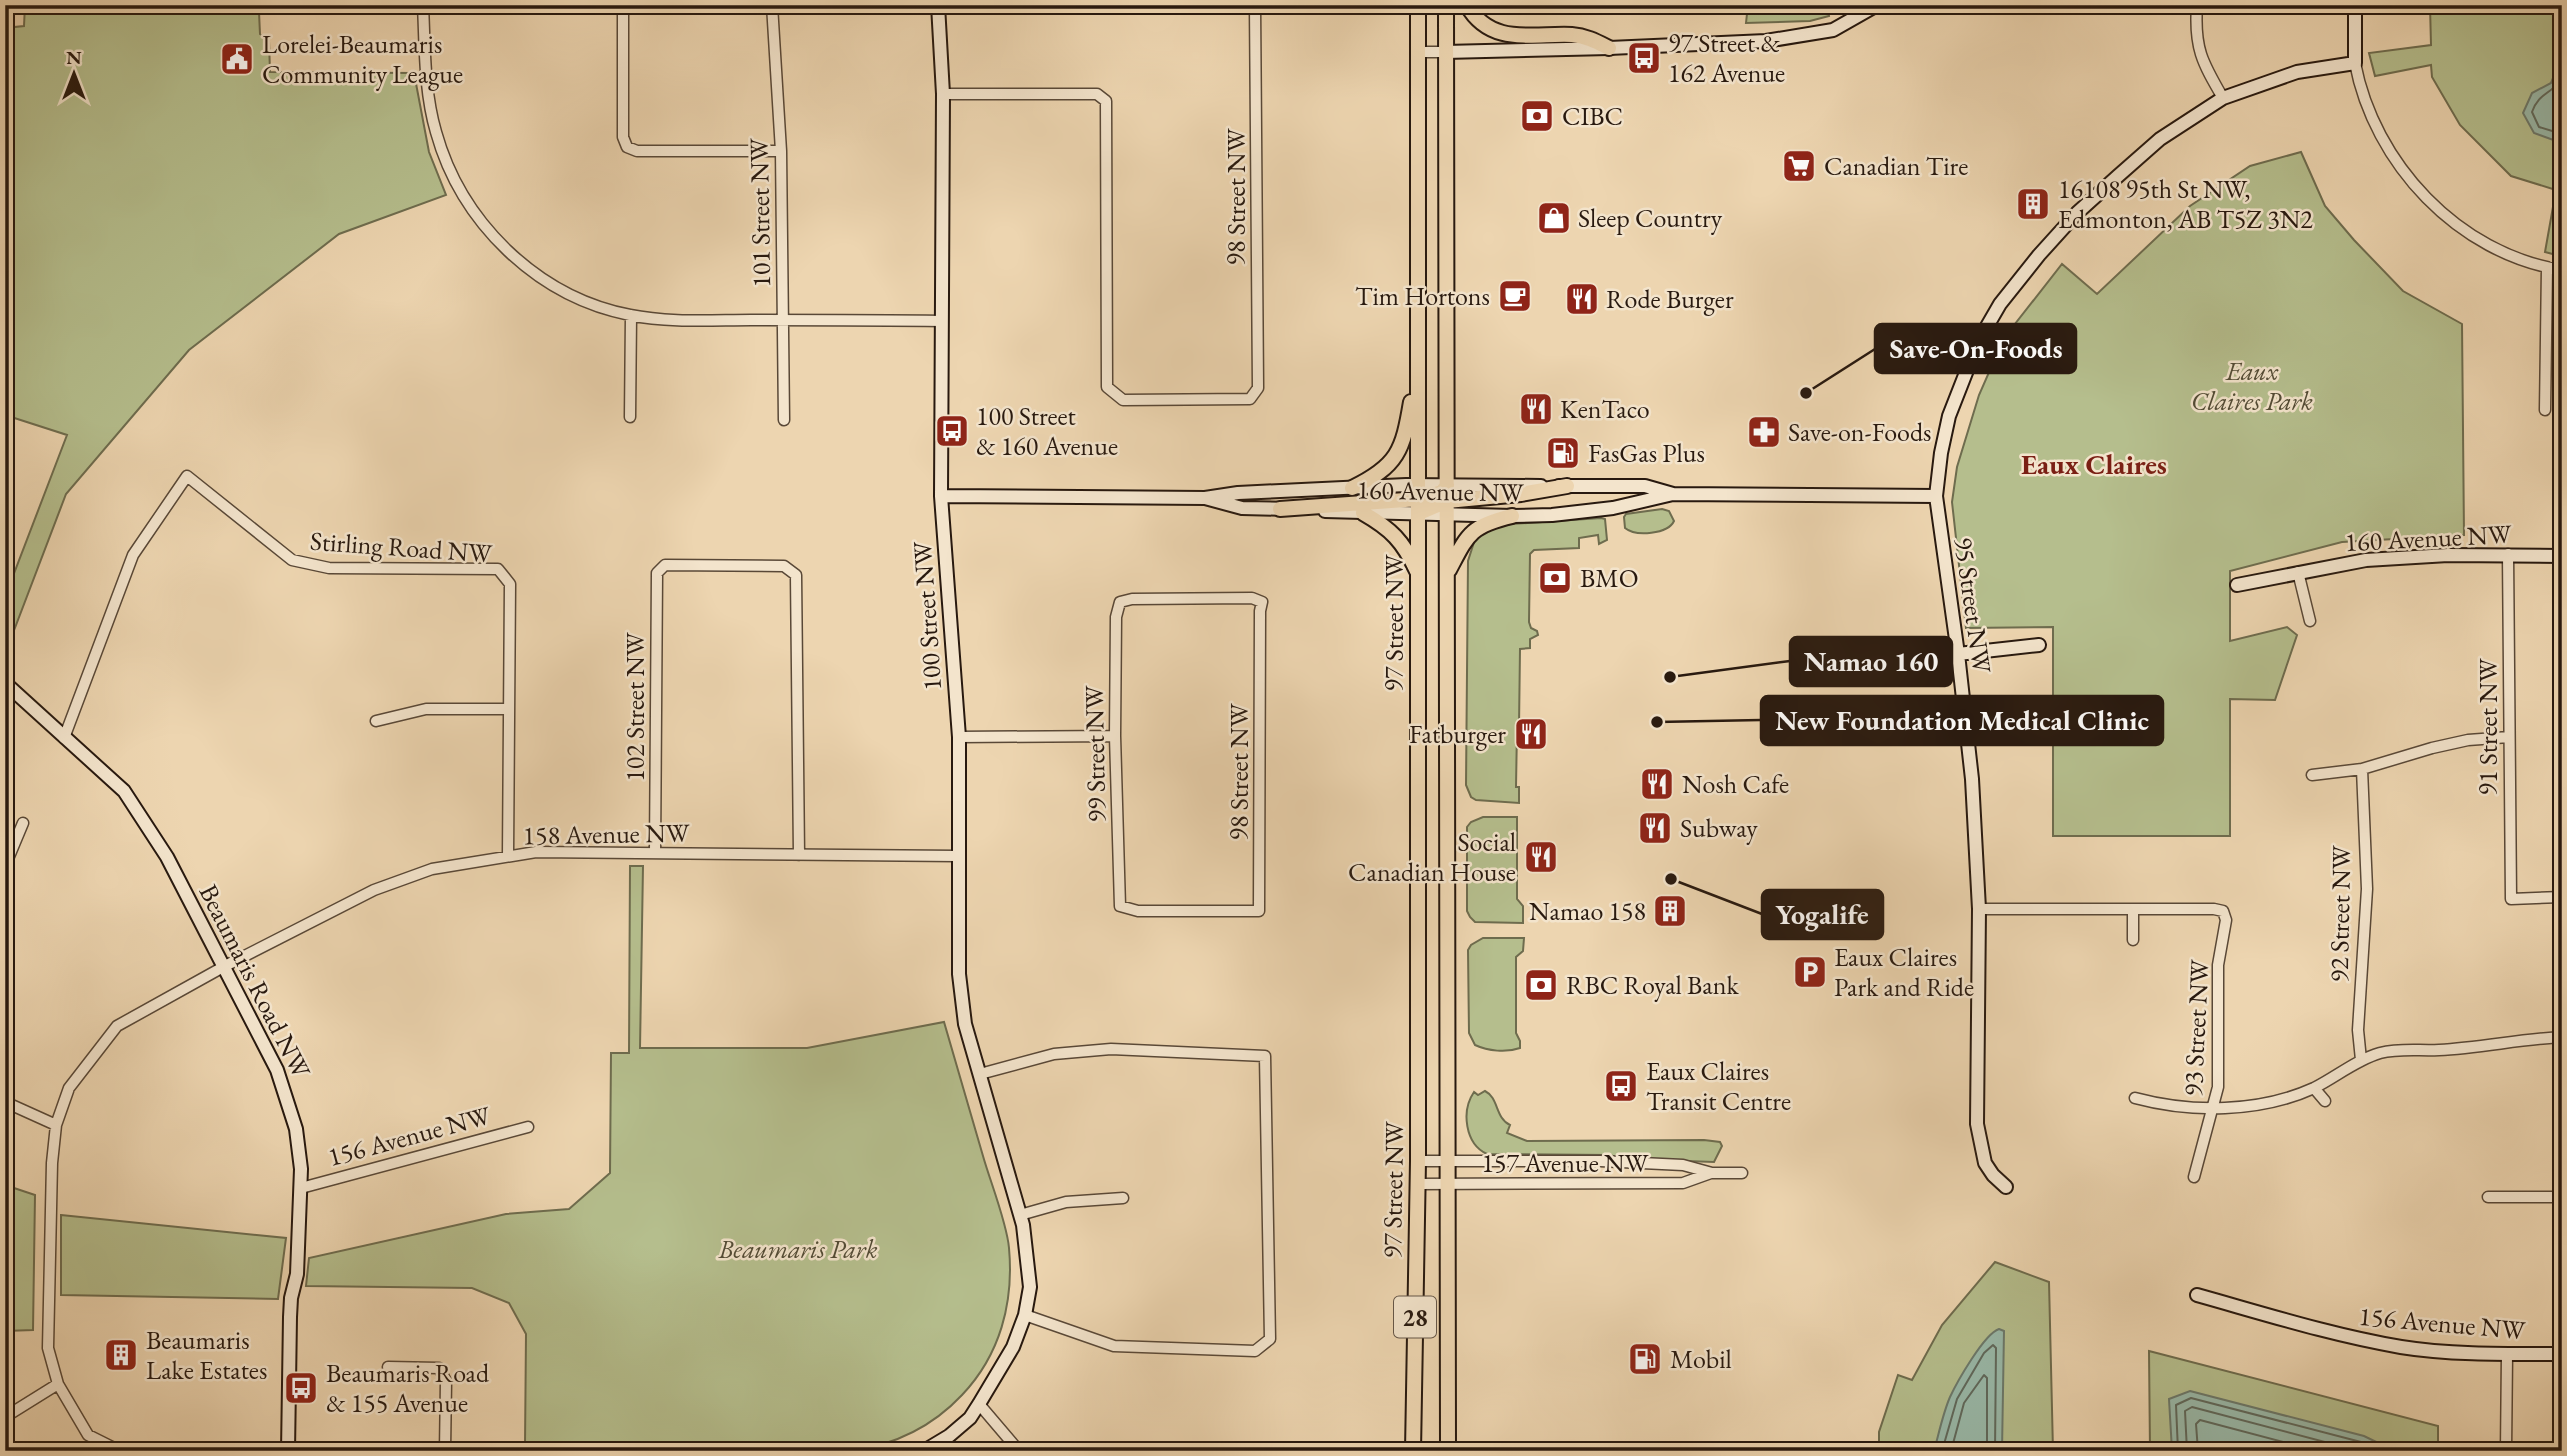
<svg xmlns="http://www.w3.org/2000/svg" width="2567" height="1456" font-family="'EB Garamond',serif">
<rect width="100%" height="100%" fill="#edd5b0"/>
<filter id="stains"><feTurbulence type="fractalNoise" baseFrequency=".00286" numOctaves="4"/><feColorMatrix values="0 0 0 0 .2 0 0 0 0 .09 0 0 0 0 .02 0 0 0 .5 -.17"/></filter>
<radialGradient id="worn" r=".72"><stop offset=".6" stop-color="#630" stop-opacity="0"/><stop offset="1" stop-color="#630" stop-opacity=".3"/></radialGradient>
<!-- green -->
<path fill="#b5be8d" stroke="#6e6c4e" stroke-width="2" d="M25,5h153v8l81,-1 1,22 9,7 1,31 144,1 15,79 17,43 -107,39 -150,116 -123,144 -61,160v-57l62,-162 -62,-20v-387l19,-2z
M1748,5h79l2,11 -19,5 -64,2z
M2430,5h132v241l-2,10 -15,-4 11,-62 -45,-14 -51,-51 -28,-48 -1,-12 -56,11 -6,-23 62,-8z
M2301,152l24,54 29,34 49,51 59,33 2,211 -122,7 -112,29v70l57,-14 10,8 -22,65 -45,-1v137h-177v-209l-87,1 -14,-126 5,-35 22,-72 25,-57 58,-74 35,30 93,-88 60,-40z
M1662,509l7,2 5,10c-6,13 -38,16 -49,7l-1,-11 2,-3z
M1601,518l4,1 2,21 -8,4 -1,-9 -19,3v10l-45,2 -4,4 -1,68 2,6 6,3 1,4 -8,4v9l-10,1 -1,78 -2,1 -1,59h3v16l-43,-3 -5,-3 -5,-12 2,-224 8,-25 21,-11z
M1483,817h34v82l6,7v17l-48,-1 -5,-5 -3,-6v-84l4,-5z
M630,866h13l-3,182h167l137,-26c13,45 26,89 39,134 7,25 24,67 26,92 5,55 -9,107 -47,147 -30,32 -68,50 -111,56l-326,-5 1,-112 -17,-31 -37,-15 -166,-2 3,-28 197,-44 63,-5 41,-36 1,-120h18z
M1483,938h41l-1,13 -7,6v76l4,8v7c-14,5 -32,3 -45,-3l-6,-12 -1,-83 3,-5z
M1485,1091c14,7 10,27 25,34l-3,8 20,8 177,-1 16,2 2,4 -8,16 -84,-3 -22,-4 -121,-1c-22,-10 -26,-43 -13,-62l4,3z
M5,1185l30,10 -2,135 -28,1z
M61,1215l225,23 -8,61 -217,-4z
M1995,1262l54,20 4,169h-174v-19l19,-57 14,5 30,-55z
M2149,1351l289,75v25h-288z"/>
<!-- water -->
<path fill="#99b9a9" stroke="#6c796b" stroke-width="2" d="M2562,33v107l-6,1 -22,-8 -11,-20 9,-20 19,-10 9,-22z
M1999,1329l5,2 -2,120h-68c5,-18 9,-38 16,-54 7,-15 34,-63 49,-68z
M2190,1391l174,45 31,15h-223l-3,-52z"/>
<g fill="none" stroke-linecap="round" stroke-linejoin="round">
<!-- shore -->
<path stroke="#60695c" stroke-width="2" d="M2562,75c-9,21 -22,15 -30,37l7,15 23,7
M1942,1451l15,-52 27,-46 9,-8 3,3 -1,103
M1951,1451l13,-48 20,-28 3,3v73
M2178,1451l-2,-46 15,-7 170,44 18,9
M2187,1451l-2,-40 7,-4 167,44
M2198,1451l-2,-27 4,-4 117,31"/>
<defs>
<path id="street" d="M423,5c2,42 1,86 13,127 25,90 101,165 194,183 39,8 82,5 121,5 64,0 128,0 191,1
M623,5v132l4,10 10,4h144
M772,5l9,146 3,269
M2197,5c-3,43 5,57 26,93
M1418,52h27
M2355,63c19,100 103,191 207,207
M943,94h154l9,7 1,286 16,13 127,-1 8,-11 -3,-383
M2545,410l2,-143
M630,417l1,-102
M2508,554l3,345 51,-2
M2298,572l12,49
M1252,598l10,4 -2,9 -1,300h-121l-18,-5 -5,-170 1,-119 4,-15 12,-3z
M376,721l50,-12h82
M959,737l156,-1
M64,738l69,-183 54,-79 105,84 37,8 169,1 12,15 -2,272
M2312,775l50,-6 70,-21 36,-8 41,-3
M655,853l2,-280 8,-8 119,1 12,9 3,280
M5,866l18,-43
M1979,909h235l9,2 3,9 -8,45v122l-24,90
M2133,909v31
M2361,1060l-3,-30 9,-141 -5,-120
M980,1074l74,-20 57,-5 154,7 5,283 -15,12 -141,-5 -89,-31
M2314,1088l11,13
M2135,1098c56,15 124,15 179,-10 22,-11 42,-28 66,-35 20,-5 39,-2 59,-3 41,-2 82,-11 123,-13
M5,1102l51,23
M1418,1161h182l83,4 29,8h30
M1418,1184l265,-1 28,-10
M301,1188l227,-61
M2488,1197h74
M1020,1215l46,-13 57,-4
M388,1367l51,1 7,13 -1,70
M979,1404l40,47
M5,1417l53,-33
M120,1451l-32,-16 -30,-51 -10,-36 4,-185 4,-38 13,-37 48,-62 108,-60 149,-76 58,-21 104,-17 422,4
M2506,1451l1,-97"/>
<path id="secondary" d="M1445,52l164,-4 157,-7 67,-11 44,-25
M1559,486h86l28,8
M941,496l264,2 33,-5 168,-8 135,1
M1205,498l37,10 48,1
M1325,511l187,5 40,-1 61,-7 60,-14 263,2
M2237,585l129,-25 82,-5 114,1
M1958,654l81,-9
M5,683l119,108 43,66 110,213 19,59 5,40 -4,105 -6,24 -1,19 -2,134
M2006,1187l-13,-12 -8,-12 -8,-39 2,-215 -7,-130 -14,-125 -22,-158 5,-43 8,-37 29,-74 22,-38 39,-49 38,-42 41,-37 42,-37 63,-41 74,-26 58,-9v-58
M2197,1295c68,19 134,40 204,52 49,8 110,7 161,7
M924,1451l25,-15 21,-18 9,-14 34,-57 12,-32 5,-28 -7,-62 -58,-201 -6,-50v-237l-18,-241 2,-402 -5,-89"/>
<path id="primary" d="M1446,5l2,1446
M1467,5c24,42 67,28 105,30 14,1 25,7 37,13
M1352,488c46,-22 51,-38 59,-86
M1280,509l139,-10 23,-7 5,-7
M1363,513c28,16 40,28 54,58
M1419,513l28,-12 74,-7 46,-8
M1449,570c19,-36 21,-44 63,-54
M1413,1451l5,-290v-1156"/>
</defs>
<!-- street casing -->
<use href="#street" stroke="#594837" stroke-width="13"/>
<!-- secondary casing -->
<use href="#secondary" stroke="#28190f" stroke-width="16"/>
<!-- primary casing -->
<use href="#primary" stroke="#28190f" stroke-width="18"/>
<!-- street -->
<use href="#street" stroke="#f3e4cc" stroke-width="10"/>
<!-- secondary -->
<use href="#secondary" stroke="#f3e4cc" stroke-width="12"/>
<!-- primary -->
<use href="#primary" stroke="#edd5b0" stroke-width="14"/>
</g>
<!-- icons -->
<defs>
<symbol id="bus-square" viewBox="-11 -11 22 22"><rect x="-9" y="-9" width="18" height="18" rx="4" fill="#8f2418" stroke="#f3e4cc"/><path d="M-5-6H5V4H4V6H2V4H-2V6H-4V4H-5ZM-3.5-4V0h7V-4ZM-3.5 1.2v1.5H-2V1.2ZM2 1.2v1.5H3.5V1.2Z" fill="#fff"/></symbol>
<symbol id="civic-square" viewBox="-11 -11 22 22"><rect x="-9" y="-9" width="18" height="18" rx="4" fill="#8f2418" stroke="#f3e4cc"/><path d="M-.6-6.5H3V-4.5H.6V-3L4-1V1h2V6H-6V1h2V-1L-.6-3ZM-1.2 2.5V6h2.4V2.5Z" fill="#fff"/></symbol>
<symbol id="bank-square" viewBox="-11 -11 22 22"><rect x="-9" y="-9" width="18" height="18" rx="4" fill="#8f2418" stroke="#f3e4cc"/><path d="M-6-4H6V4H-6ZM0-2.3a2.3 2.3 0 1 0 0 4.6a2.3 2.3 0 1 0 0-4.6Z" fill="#fff"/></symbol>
<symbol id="supermarket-square" viewBox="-11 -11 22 22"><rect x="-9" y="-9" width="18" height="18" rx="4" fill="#8f2418" stroke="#f3e4cc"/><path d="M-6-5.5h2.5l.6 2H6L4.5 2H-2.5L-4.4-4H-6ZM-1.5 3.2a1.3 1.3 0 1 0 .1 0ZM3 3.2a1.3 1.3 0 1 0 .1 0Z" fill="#fff"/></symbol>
<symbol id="building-square" viewBox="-11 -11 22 22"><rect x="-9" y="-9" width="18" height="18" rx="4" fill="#8f2418" stroke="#f3e4cc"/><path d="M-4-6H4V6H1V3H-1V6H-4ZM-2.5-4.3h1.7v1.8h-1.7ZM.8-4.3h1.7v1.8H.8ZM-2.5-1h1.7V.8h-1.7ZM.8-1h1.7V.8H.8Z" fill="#fff"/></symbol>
<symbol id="shop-square" viewBox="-11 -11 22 22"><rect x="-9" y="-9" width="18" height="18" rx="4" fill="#8f2418" stroke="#f3e4cc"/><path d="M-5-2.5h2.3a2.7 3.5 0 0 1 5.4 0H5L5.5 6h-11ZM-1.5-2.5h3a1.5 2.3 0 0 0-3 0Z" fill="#fff"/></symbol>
<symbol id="cafe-square" viewBox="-11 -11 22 22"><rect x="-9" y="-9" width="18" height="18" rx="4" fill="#8f2418" stroke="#f3e4cc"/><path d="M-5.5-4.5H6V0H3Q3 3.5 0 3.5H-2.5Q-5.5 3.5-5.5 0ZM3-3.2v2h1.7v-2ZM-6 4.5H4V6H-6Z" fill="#fff"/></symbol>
<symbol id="restaurant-square" viewBox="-11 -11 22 22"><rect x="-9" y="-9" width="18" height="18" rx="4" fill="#8f2418" stroke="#f3e4cc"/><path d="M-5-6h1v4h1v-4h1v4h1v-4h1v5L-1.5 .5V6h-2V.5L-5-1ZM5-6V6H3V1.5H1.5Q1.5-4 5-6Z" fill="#fff"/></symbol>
<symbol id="pharmacy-square" viewBox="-11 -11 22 22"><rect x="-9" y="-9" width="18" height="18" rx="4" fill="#8f2418" stroke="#f3e4cc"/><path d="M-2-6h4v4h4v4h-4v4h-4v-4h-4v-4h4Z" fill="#fff"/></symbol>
<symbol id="fuel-square" viewBox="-11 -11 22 22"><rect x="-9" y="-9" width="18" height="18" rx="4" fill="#8f2418" stroke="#f3e4cc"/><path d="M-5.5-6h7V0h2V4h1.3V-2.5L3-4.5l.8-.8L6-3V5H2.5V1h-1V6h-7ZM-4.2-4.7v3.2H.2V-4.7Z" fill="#fff"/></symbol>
<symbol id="parking-square" viewBox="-11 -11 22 22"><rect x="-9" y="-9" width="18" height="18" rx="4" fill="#8f2418" stroke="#f3e4cc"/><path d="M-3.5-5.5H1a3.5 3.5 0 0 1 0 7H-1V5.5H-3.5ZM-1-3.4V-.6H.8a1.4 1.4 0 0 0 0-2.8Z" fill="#fff"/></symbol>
</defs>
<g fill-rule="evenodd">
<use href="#bus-square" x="1625" y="39" width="38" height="38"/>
<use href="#civic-square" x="218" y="40" width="38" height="38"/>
<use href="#bank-square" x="1518" y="97" width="38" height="38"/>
<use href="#supermarket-square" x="1780" y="147" width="38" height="38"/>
<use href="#building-square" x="2014" y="185" width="38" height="38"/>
<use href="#shop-square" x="1535" y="199" width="38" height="38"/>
<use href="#cafe-square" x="1496" y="277" width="38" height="38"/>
<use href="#restaurant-square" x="1563" y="280" width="38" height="38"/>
<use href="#restaurant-square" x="1517" y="390" width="38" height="38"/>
<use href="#bus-square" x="933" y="412" width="38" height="38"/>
<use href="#pharmacy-square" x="1745" y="413" width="38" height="38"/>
<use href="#fuel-square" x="1544" y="434" width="38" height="38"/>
<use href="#bank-square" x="1536" y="559" width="38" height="38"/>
<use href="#restaurant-square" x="1512" y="715" width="38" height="38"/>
<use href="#restaurant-square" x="1638" y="765" width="38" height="38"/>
<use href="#restaurant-square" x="1636" y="809" width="38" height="38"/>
<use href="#restaurant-square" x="1522" y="838" width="38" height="38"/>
<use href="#building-square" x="1651" y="892" width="38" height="38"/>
<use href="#parking-square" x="1791" y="953" width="38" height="38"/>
<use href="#bank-square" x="1522" y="966" width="38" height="38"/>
<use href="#bus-square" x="1602" y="1067" width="38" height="38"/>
<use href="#building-square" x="102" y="1336" width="38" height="38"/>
<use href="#fuel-square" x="1626" y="1340" width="38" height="38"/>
<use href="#bus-square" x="282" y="1369" width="38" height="38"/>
</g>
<g text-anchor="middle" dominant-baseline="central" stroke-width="5" stroke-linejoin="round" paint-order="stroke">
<!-- shield labels -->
<rect fill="#f3e4cc" stroke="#655648" stroke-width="2" x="1394" y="1296.5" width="42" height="41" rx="5"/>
<g font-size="24" font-weight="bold" fill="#28190f">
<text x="1415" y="1317">28</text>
</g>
<!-- poi labels -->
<g font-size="26" fill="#28190f" stroke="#f3e4cc" text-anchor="start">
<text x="1668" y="43">97 Street &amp;<tspan x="1668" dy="30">162 Avenue</tspan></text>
<text x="262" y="44">Lorelei-Beaumaris<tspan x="262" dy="30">Community League</tspan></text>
<text x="1562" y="116">CIBC</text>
<text x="1824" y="166">Canadian Tire</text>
<text x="2058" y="189">16108 95th St NW,<tspan x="2058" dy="30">Edmonton, AB T5Z 3N2</tspan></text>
<text x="1578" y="218">Sleep Country</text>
<text x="1490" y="296" text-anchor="end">Tim Hortons</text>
<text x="1606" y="299">Rode Burger</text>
<text x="1560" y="409">KenTaco</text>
<text x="976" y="416">100 Street<tspan x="976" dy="30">&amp; 160 Avenue</tspan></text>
<text x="1788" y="432">Save-on-Foods</text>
<text x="1588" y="453">FasGas Plus</text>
<text x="1580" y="578">BMO</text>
<text x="1506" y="734" text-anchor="end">Fatburger</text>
<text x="1682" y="784">Nosh Cafe</text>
<text x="1680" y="828">Subway</text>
<text x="1516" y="842" text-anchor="end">Social<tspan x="1516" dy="30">Canadian House</tspan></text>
<text x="1646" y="911" text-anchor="end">Namao 158</text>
<text x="1834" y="957">Eaux Claires<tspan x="1834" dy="30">Park and Ride</tspan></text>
<text x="1566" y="985">RBC Royal Bank</text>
<text x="1646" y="1071">Eaux Claires<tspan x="1646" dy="30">Transit Centre</tspan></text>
<text x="146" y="1340">Beaumaris<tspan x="146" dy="30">Lake Estates</tspan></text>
<text x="1670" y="1359">Mobil</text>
<text x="326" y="1373">Beaumaris Road<tspan x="326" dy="30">&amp; 155 Avenue</tspan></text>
</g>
<!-- street labels -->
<g font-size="26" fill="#28190f" stroke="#f3e4cc">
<text transform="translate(1236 197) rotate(-90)">98 Street NW</text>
<text transform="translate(760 213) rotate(-91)">101 Street NW</text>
<text transform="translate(1440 491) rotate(1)">160 Avenue NW</text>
<text transform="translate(2428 538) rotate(-3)">160 Avenue NW</text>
<text transform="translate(401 547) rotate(4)">Stirling Road NW</text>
<text transform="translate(1973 605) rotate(82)">95 Street NW</text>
<text transform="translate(927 616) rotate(-94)">100 Street NW</text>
<text transform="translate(1394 623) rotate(-90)">97 Street NW</text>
<text transform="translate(635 707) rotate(-90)">102 Street NW</text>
<text transform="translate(2488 727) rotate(-90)">91 Street NW</text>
<text transform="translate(1095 754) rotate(-91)">99 Street NW</text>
<text transform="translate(1239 772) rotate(-90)">98 Street NW</text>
<text transform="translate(606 834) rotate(-1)">158 Avenue NW</text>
<text transform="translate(2340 914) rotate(-89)">92 Street NW</text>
<text transform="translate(255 981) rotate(63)">Beaumaris Road NW</text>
<text transform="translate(2196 1028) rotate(-87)">93 Street NW</text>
<text transform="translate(409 1136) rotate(-15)">156 Avenue NW</text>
<text x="1565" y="1163">157 Avenue NW</text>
<text transform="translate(1393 1190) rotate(-89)">97 Street NW</text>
<text transform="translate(2442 1323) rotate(5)">156 Avenue NW</text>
</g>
<!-- park labels -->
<g font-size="26" font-style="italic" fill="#524b35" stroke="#f3e4cc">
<text x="2252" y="371">Eaux<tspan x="2252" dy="30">Claires Park</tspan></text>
<text x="798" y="1249">Beaumaris Park</text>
</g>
<!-- neighbourhood labels -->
<g font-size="28" font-weight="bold" fill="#7a1f14" stroke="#f3e4cc">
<text x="2094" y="464">Eaux Claires</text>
</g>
</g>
<!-- callouts -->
<path fill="none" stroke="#28190f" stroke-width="2.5" d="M1806 393L1875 349M1670 677L1790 661M1657 722L1761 720M1671 879L1762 914"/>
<g fill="#28190f" stroke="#f3e4cc" stroke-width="2.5">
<circle cx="1806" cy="393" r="7"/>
<circle cx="1670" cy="677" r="7"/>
<circle cx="1657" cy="722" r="7"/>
<circle cx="1671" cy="879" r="7"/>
</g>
<g fill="#28190f" stroke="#28190f" stroke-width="2.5">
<rect x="1875" y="324" width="201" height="49" rx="7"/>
<rect x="1790" y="637" width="162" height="49" rx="7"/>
<rect x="1761" y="696" width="402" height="49" rx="7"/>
<rect x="1762" y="890" width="121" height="49" rx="7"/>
</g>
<g font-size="28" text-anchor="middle" font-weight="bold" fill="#fff">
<text x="1976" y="358">Save-On-Foods</text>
<text x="1871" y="671">Namao 160</text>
<text x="1962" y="730">New Foundation Medical Clinic</text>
<text x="1822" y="924">Yogalife</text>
</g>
<!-- margin -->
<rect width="2567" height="1456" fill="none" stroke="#edd5b0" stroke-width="28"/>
<rect x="7" y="7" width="2553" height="1442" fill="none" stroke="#28190f" stroke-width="3.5"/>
<rect x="14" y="14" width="2539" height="1428" fill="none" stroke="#28190f" stroke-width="2"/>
<!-- north arrow -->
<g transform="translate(74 74)" stroke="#f3e4cc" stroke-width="5" paint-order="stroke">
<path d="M0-5L12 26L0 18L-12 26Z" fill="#28190f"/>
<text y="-10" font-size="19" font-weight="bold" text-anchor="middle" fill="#28190f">N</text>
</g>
<rect width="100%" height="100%" filter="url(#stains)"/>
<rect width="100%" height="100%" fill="url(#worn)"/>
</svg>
